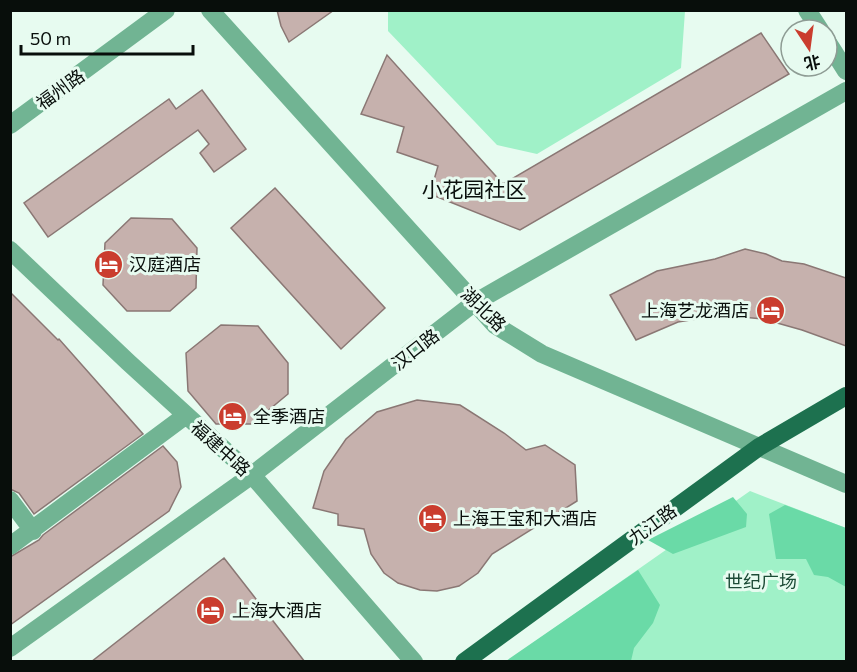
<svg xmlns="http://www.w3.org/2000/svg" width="857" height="672" font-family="Commissioner,'Noto Sans SC',sans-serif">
<rect width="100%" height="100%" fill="#e7fbf0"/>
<!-- green -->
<path fill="#a0f1c8" d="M388,11h297l-4,57 -144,86 -40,-9 -109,-114z
M750,491l96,37v133l-340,1z"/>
<!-- forest -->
<path fill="#6adaa7" d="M733,497l14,17 -1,13 -73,27 -25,-14z
M785,505l61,23v59l-18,-10 -14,-2 -8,-16h-30l-7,-45z
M638,570l22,35 -7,18 -19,25 -3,13h-125z"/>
<!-- building -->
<path fill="#c6b1ad" stroke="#8a7774" stroke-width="1.5" d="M277,10h57l-45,32 -8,-16z
M761,33l28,41 -269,156 -90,-36 8,-28 -41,-14 7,-25 -43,-13 26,-59 116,129z
M202,90l44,59 -32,23 -14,-19 9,-9 -11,-14 -150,107 -24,-34 145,-104 7,10z
M275,188l110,120 -44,41 -110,-121z
M131,218l41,1 25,29 -1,40 -26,23h-43l-24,-26 2,-42z
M745,249l21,5 16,7 22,3 42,14v68l-44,-16 -39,-11 -42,-4 -43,7 -42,18 -26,-45 47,-24 58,-12z
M10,292l48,48 1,-1 84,95 -109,80 -15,-21 -9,-4z
M221,325l37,1 30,37v31l-36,30h-36l-28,-33 -2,-38z
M417,400l43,5 44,28 22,17 19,-5 30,20 2,36 -85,53 -14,19 -19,13 -22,5 -17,-1 -22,-7 -14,-10 -13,-19 -7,-25 -26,-4v-11l-25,-6 11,-37 22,-32 31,-27z
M163,446l14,16 4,25 -12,24 -159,114v-68l29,-17 4,-5z
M224,558l81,104h-214z"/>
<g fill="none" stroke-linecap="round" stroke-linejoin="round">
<!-- minor -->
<path stroke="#71b493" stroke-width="18" d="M210,10l285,315 47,29 304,130
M807,10l13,20
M827,41l19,30
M10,125l156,-115
M10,250l118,112 124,113 162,187
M10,500l23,31
M10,546l175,-130
M10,648l242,-173 222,-172 372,-212"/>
<!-- major -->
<path stroke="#1d714f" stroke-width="18" d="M464,662l295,-215 87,-51"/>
</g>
<!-- icons -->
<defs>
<symbol id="hotel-disc" viewBox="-11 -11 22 22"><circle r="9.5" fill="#ca3d2e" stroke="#e7fbf0"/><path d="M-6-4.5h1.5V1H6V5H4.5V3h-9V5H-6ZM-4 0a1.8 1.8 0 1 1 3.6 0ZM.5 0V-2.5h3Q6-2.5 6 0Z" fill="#fff"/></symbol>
</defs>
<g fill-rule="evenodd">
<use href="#hotel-disc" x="92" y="248" width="33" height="33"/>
<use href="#hotel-disc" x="754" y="294" width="33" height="33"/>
<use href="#hotel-disc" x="216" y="400" width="33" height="33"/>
<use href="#hotel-disc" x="416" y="502" width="33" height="33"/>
<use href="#hotel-disc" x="194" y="594" width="33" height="33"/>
</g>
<g text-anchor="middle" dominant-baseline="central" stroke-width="6" stroke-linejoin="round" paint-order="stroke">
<!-- street labels -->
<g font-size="18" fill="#080e0b" stroke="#e7fbf0">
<text transform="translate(60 89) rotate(-36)">福州路</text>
<text transform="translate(484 309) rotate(44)">湖北路</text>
<text transform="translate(415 349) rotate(-38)">汉口路</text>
<text transform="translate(221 448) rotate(42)">福建中路</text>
<text transform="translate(652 524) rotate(-36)">九江路</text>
</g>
<!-- poi labels -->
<g font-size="18" fill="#080e0b" stroke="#e7fbf0" text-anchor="start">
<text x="129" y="264">汉庭酒店</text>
<text x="749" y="310" text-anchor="end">上海艺龙酒店</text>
<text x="253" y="416">全季酒店</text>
<text x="453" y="518">上海王宝和大酒店</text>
<text x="232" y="610">上海大酒店</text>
</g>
<!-- park labels -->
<g font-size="18" fill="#1c4b36" stroke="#e7fbf0">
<text x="761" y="581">世纪广场</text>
</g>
<!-- quarter labels -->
<g font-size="21" fill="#080e0b" stroke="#e7fbf0">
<text x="474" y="188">小花园社区</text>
</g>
</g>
<!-- border -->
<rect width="857" height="672" fill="none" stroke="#080e0b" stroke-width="24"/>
<!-- north arrow -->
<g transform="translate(809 48) rotate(167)"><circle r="28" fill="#e7fbf0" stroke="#8e9c94" stroke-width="1.5"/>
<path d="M0-4.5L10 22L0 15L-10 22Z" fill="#ca3d2e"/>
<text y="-9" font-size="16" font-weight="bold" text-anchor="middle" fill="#080e0b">北</text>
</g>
<!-- scale -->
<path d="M21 45v9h172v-9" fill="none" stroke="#080e0b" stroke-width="3"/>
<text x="30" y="45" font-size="18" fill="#080e0b" stroke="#e7fbf0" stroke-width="4.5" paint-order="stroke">50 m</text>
</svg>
